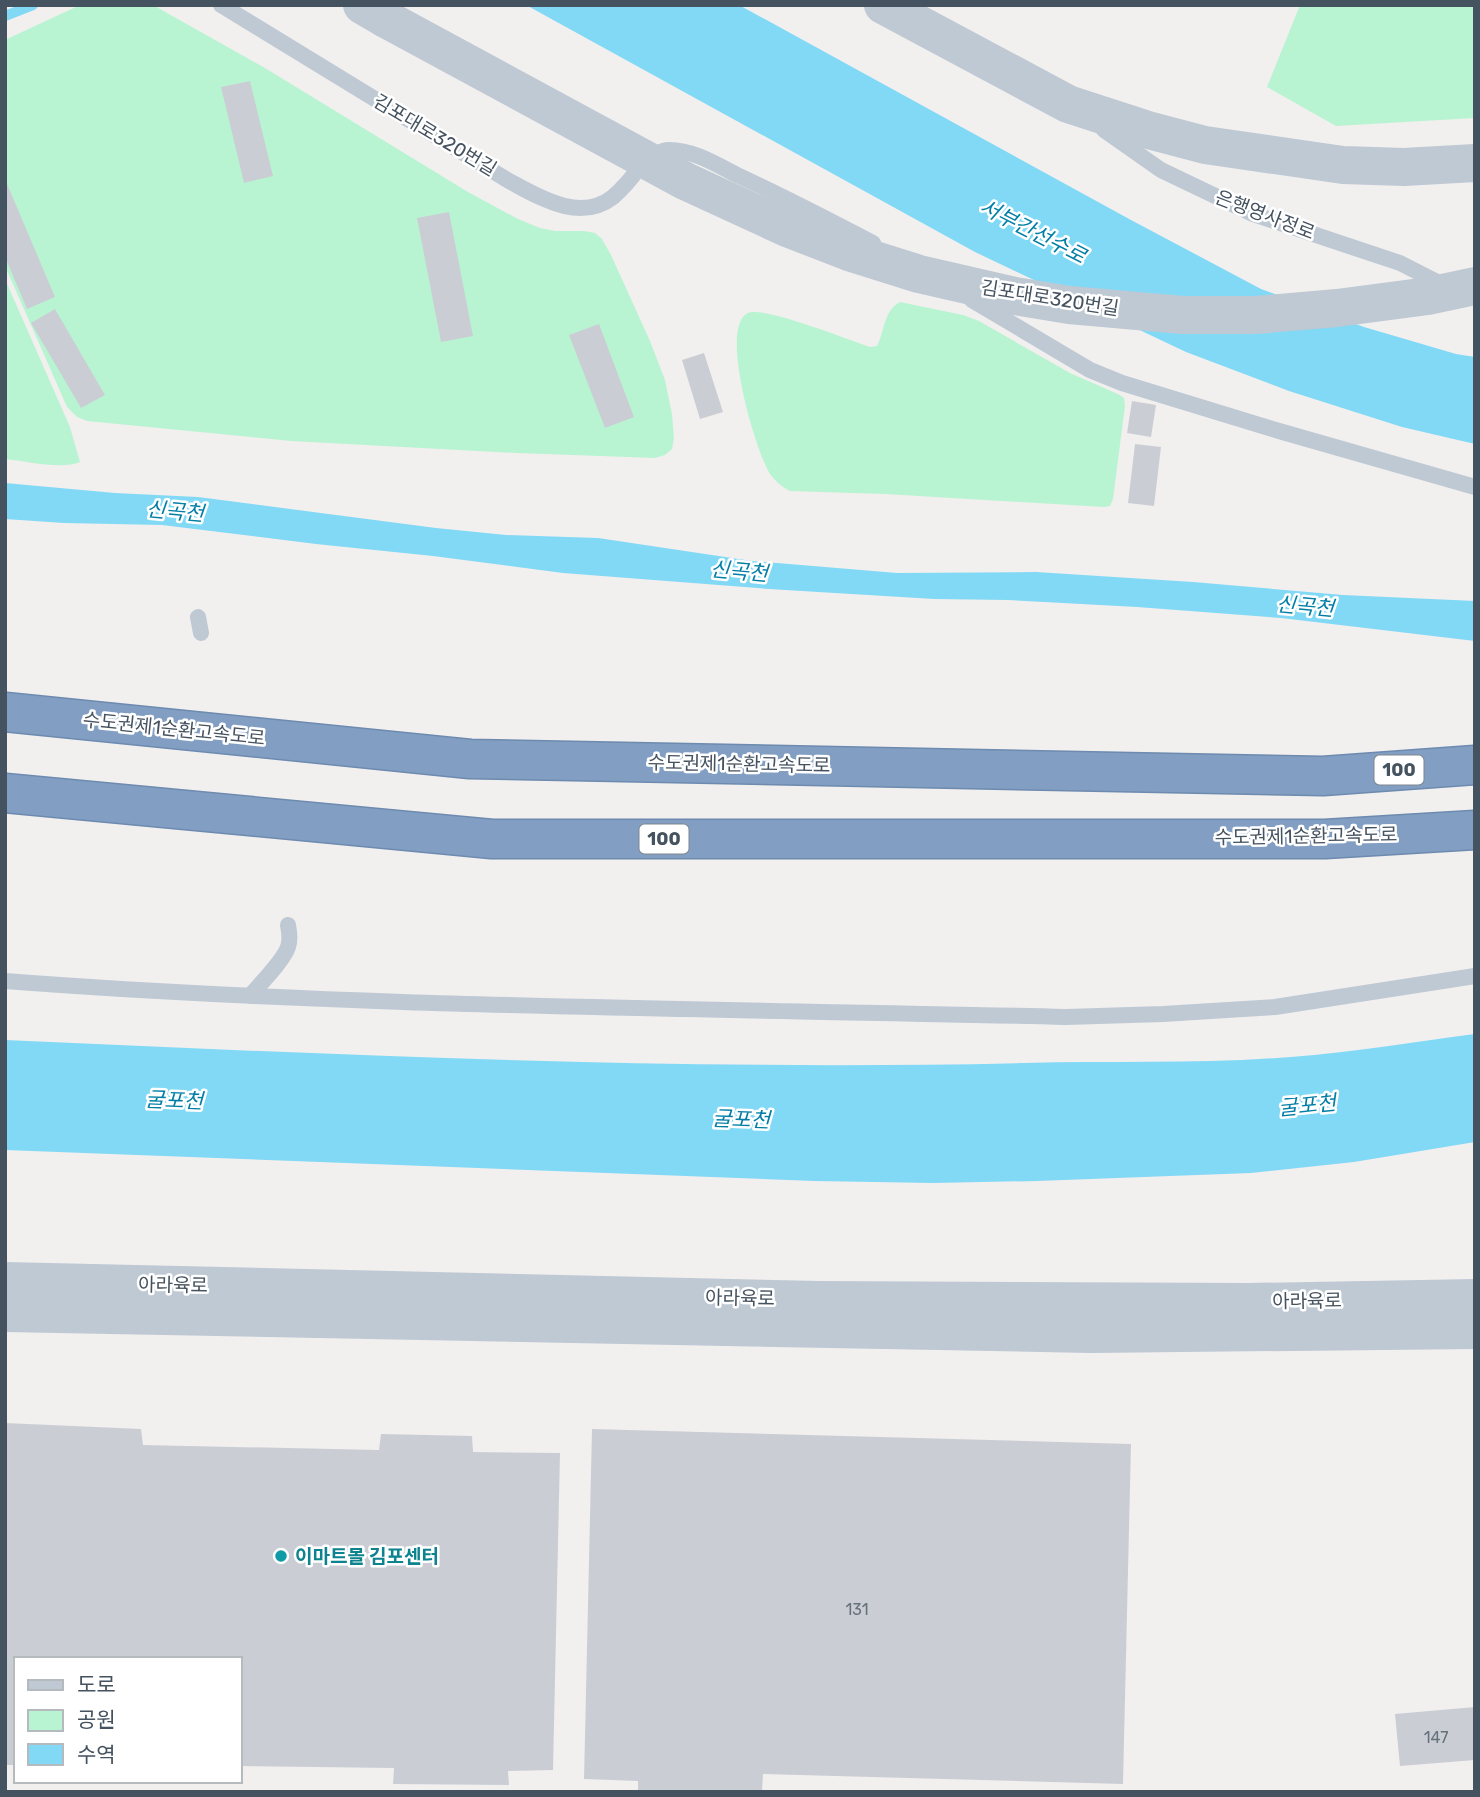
<svg xmlns="http://www.w3.org/2000/svg" width="1480" height="1797" font-family="Rubik,'Noto Sans KR',sans-serif">
<rect width="100%" height="100%" fill="#f2efef"/>
<!-- green -->
<path fill="#b9f4d2" d="M80,5h73l112,63 203,124 50,27 22,9 15,3h29l11,2 7,6 9,16 39,86 15,39 7,34 2,24 -2,11 -7,6 -10,3 -138,-5 -226,-12 -204,-20 -10,-4 -10,-10 -62,-141v-226z
M1300,5h175v113l-139,8 -69,-39z
M5,279l65,148 10,35c-18,8 -54,-1 -75,-3z
M900,302l63,13 16,6 91,52 48,21 6,4 1,8 -12,93 -3,7 -6,1 -219,-13 -95,-3c-8,-4 -14,-9 -20,-17 -14,-22 -52,-148 -22,-161 16,-7 101,27 122,34l7,-1c8,-15 6,-35 23,-44z"/>
<!-- water -->
<path fill="#82d9f5" d="M526,5h213l392,215 130,69 103,38 92,27 19,3v87l-73,-17 -113,-36 -103,-39 -211,-100z
M5,483l110,10 83,4 238,31 70,7 92,3 154,23 145,12 139,-1 157,10 150,13 132,6v40l-194,-23 -144,-11 -129,-7 -74,-1 -165,-10 -206,-16 -130,-17 -117,-12 -154,-19 -98,-2 -59,-4z
M1475,1034v108l-121,20 -103,11 -214,8 -104,2 -119,-2 -809,-31v-110c340,15 680,31 1020,23 89,-2 178,1 266,-6 62,-5 123,-15 184,-23z"/>
<g fill="none" stroke-linecap="round" stroke-linejoin="round">
<!-- stream -->
<path stroke="#82d9f5" stroke-width="10" d="M5,16l28,-11"/>
</g>
<!-- building -->
<path fill="#caced4" d="M250,81l23,95 -29,7 -23,-96z
M5,179l50,118 -28,12 -22,-52z
M449,212l24,124 -32,6 -24,-124z
M55,309l50,86 -24,13 -50,-85z
M599,324l35,93 -29,11 -36,-93z
M704,353l19,59 -23,7 -18,-59z
M1132,401l24,4 -5,32 -24,-4z
M1135,444l26,3 -7,59 -26,-3z
M5,1423l136,6 2,16 236,5 2,-16 91,2 1,16 87,1 -7,317 -45,1 1,14 -116,-1 1,-16 -154,-2v-107h-224v106h-11z
M592,1429l539,15 -8,340 -360,-10 -1,18h-45l-79,-2v-9l-54,-2z
M1475,1707v53l-75,6 -5,-52z"/>
<g fill="none" stroke-linecap="round" stroke-linejoin="round">
<defs>
<path id="motorway" d="M5,712l465,47 853,17 152,-11
M5,793l487,46h833l150,-9"/>
</defs>
<!-- motorway casing -->
<use href="#motorway" stroke="#6d8aaf" stroke-width="41"/>
<!-- service -->
<path stroke="#bec9d3" stroke-width="16" d="M221,5l288,176c30,16 71,42 104,16 9,-8 18,-18 25,-28 8,-8 20,-19 31,-19 25,0 48,15 70,26 46,21 90,44 134,67
M1104,130l57,40 92,44 147,49 45,23
M972,300l118,70 32,13 157,48 196,56
M198,617l3,16
M5,981c353,27 707,27 1061,36l97,-3 112,-7 200,-31
M250,996c10,-12 34,-36 38,-49 3,-8 1,-15 0,-22"/>
<!-- tertiary -->
<path stroke="#bec9d3" stroke-width="38" d="M362,5l24,14
M883,5l185,99 80,26 57,15 138,20 61,2 71,-4
M5,1281l814,19 430,2 226,-4
M5,1313l1086,21 384,-4"/>
<!-- motorway -->
<use href="#motorway" stroke="#829fc3" stroke-width="38"/>
<!-- tertiary-bridge -->
<path stroke="#bec9d3" stroke-width="38" d="M386,19l299,162 102,47 62,24 70,22 96,22 54,9 114,10h73l81,-7 91,-12 47,-10"/>
</g>
<!-- markers -->
<circle fill="#0f9aa8" stroke="#fff" stroke-width="2.5" cx="281" cy="1556" r="7"/>
<g text-anchor="middle" dominant-baseline="central" stroke-width="5" stroke-linejoin="round" paint-order="stroke">
<!-- number labels -->
<g font-size="16" fill="#66717c">
<text x="857" y="1609">131</text>
<text x="1436" y="1737">147</text>
</g>
<!-- shield labels -->
<g fill="#fff" stroke="#7d868f" stroke-width="2">
<rect x="1374.5" y="755.5" width="49" height="29" rx="5"/>
<rect x="639.5" y="824.5" width="49" height="29" rx="5"/>
</g>
<g font-size="18" font-weight="bold" fill="#45525f">
<text x="1399" y="770">100</text>
<text x="664" y="839">100</text>
</g>
<!-- street labels -->
<g font-size="19" fill="#45525f" stroke="#fff">
<text transform="translate(435 135) rotate(31)">김포대로320번길</text>
<text transform="translate(1265 215) rotate(21)">은행영사정로</text>
<text transform="translate(1050 298) rotate(9)">김포대로320번길</text>
<text transform="translate(174 729) rotate(6)">수도권제1순환고속도로</text>
<text transform="translate(739 764) rotate(1)">수도권제1순환고속도로</text>
<text transform="translate(1306 836) rotate(-1)">수도권제1순환고속도로</text>
<text transform="translate(173 1285) rotate(1)">아라육로</text>
<text transform="translate(740 1298) rotate(1)">아라육로</text>
<text transform="translate(1307 1301) rotate(-1)">아라육로</text>
</g>
<!-- culture labels -->
<g font-size="19" font-weight="bold" fill="#0d838f" stroke="#fff" text-anchor="start">
<text x="295" y="1556">이마트몰 김포센터</text>
</g>
<!-- water labels -->
<g font-size="21" font-style="italic" fill="#027ea6" stroke="#fff">
<text transform="translate(1033 231) rotate(27)">서부간선수로</text>
<text transform="translate(175 511) rotate(5)">신곡천</text>
<text transform="translate(739 571) rotate(5)">신곡천</text>
<text transform="translate(1305 606) rotate(5)">신곡천</text>
<text transform="translate(174 1100) rotate(2)">굴포천</text>
<text transform="translate(1307 1105) rotate(-6)">굴포천</text>
<text transform="translate(741 1119) rotate(2)">굴포천</text>
</g>
</g>
<!-- border -->
<rect width="1480" height="1797" fill="none" stroke="#45525f" stroke-width="14"/>
<!-- legend -->
<rect x="14" y="1657" width="228" height="126" fill="#ffffff" stroke="#b5babf" stroke-width="2"/>
<rect x="28" y="1680" width="35" height="10" fill="#bec9d3" stroke="#b5babf" stroke-width="2"/>
<text x="77" y="1692" font-size="21" fill="#45525f">도로</text>
<rect x="28" y="1710" width="35" height="21" fill="#b9f4d2" stroke="#b5babf" stroke-width="2"/>
<text x="77" y="1727" font-size="21" fill="#45525f">공원</text>
<rect x="28" y="1744" width="35" height="21" fill="#82d9f5" stroke="#b5babf" stroke-width="2"/>
<text x="77" y="1762" font-size="21" fill="#45525f">수역</text>
</svg>
